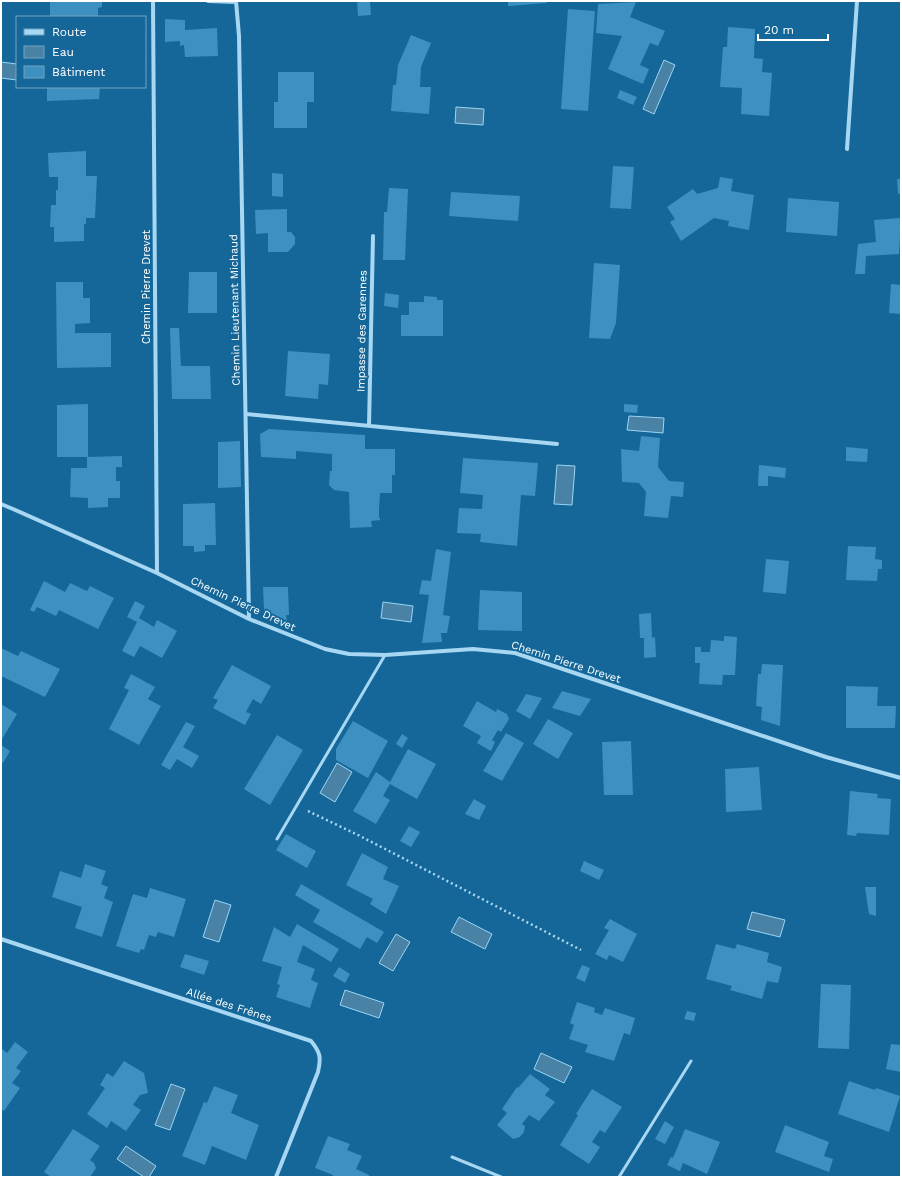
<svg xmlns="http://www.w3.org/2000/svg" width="902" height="1178" font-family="'Work Sans',sans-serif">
<rect width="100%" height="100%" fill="#146798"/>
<!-- water -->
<path fill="#4982a5" stroke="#99d5f5" d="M664,60l11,5 -21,49 -11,-5z
M1,62l16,2v16l-16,-2z
M456,107l28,2 -1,16 -28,-2z
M629,416l35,2 -1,15 -36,-3z
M557,465l18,1 -3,39 -18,-1z
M383,602l30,4 -2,16 -30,-4z
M337,763l15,9 -17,30 -15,-9z
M215,900l16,5 -12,37 -16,-5z
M752,912l33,8 -5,17 -33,-8z
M459,917l33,17 -7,15 -34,-17z
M396,934l14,8 -17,29 -14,-8z
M345,990l39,13 -5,15 -39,-13z
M541,1053l31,14 -8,16 -30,-14z
M171,1084l14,5 -15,41 -15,-5z
M126,1146l30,20 -7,11h-5l-27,-18z"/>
<!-- building -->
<path fill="#3d90c0" d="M50,1h52v6l-4,1v9h-48z
M357,1h13l1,14 -13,1z
M508,1h39v2l-39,3z
M636,2l-6,15 35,14 -7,15 -8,-3 -10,22 9,4 -6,15 -35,-15 14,-33 -26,-3 2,-29z
M568,9l27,2 -7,100 -27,-2z
M165,19l20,1v10l32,-2 1,28 -33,1 -1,-12 -4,1v-5l-15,1z
M728,27l27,2 -1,29 9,1 -1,13 10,1 -3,43 -28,-2 1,-26 -22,-1 3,-40h4z
M411,35l20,8 -10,24 -1,20h11l-2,27 -38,-3 2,-26h3l2,-20z
M278,72h36v30h-7v26h-33v-26h4z
M47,87h53l-1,12 -52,2z
M620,90l17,7 -4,8 -16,-7z
M86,151v25h11l-2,42h-9v6h-2v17l-30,1v-15h-4l1,-22h5v-15h2v-13h-9l-1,-24z
M613,166l21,1 -3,42 -21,-1z
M272,173l11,1v23l-11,-1z
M720,177l13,2 -2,12 23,4 -5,35 -21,-4 1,-5 -15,-3 -33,23 -11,-19 5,-3 -8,-12 26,-18 4,5 21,-6z
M897,179h4v15h-3z
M389,188l19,1 -3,71h-22l1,-48h3z
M451,192l69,4 -2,25 -69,-5z
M788,198l51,4 -2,34 -51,-4z
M287,209v23h4l4,5v7l-7,8h-20v-19l-12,1 -1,-24z
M901,218l-2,36 -33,2 -1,18h-10l3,-30 18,-2 -2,-22z
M594,263l26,2 -4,58 -6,16 -21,-1z
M189,272h28v41h-29z
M56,282h27v16h7v25l-15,1v9h36v34l-54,1z
M891,284l10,1v29l-12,-1z
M385,293l14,2 -1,13 -14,-2z
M424,296l13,1v3h6v36h-42v-21h8v-13h15z
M170,328h9l2,38h29l1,33h-39z
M288,351l42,3 -2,31 -9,-1 -1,15 -33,-3z
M88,404v53l34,-1v11h-6v14h4v17h-12v9l-20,1v-10l-18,-1 1,-29h16v-11h-30v-52z
M624,404l14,1 -1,8 -13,-1z
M269,429l96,6v14h30v26h-3v18h-12l-1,16v9h1v2l-9,1 1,6 -22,1 -1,-36 -15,-2 -5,-5 1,-14h2v-17l-36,-3v8l-35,-2 -1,-23z
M641,436l19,2 -2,29 11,14 15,1 -1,15 -12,-1 -3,22 -24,-2 2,-24 -7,-9 -17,-1 -1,-33 18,2z
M240,441l1,46 -23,1v-46z
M846,447l22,2 -1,13 -21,-1z
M463,458l75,5 -3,33 -14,-1 -4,51 -37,-4 1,-8 -24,-1 2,-25 23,1 1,-14 -23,-2z
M759,465l27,3 -1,10 -17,-2v10h-10z
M215,503l1,42h-11v6l-11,1v-6h-11v-42z
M848,546l28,1 -1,12 7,1v9h-4l-1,12 -31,-1z
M436,549l15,3 -8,63 7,1 -3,17h-6l1,9 -20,1 7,-48 -10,-1 3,-14 9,1z
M766,559l23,2 -3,33 -23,-2z
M44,581l21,11 5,-9 17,8 3,-5 24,12 -16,31 -39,-19 -3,6 -19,-9 -3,5 -4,-2z
M263,587h25l1,28h-3l1,6 -23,-11z
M480,590l42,2v39l-44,-1z
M135,601l10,5 -6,12 15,9 3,-7 20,11 -15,27 -22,-12 -6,11 -12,-6 15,-29 -10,-5z
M651,613l1,25 3,-1 1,20 -12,1v-20h-4l-1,-24z
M724,636l13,1 -2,38h-12l-1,10 -23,-1 1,-21h-5v-16h6v5h9l1,-12 13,1z
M1,648l17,8 3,-5 39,18 -15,28 -44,-21z
M762,664l21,1 -3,61 -19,-6 1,-13 -6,-1 2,-32h3z
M232,665l39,21 -10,18 -8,-5 -7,13 5,2 -6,11 -32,-17 5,-8 -5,-2z
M131,674l24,13 -7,12 13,7 -22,39 -30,-16 20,-39 -5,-2z
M846,686l32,1 -1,19h19l-1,22h-49z
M562,691l29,8 -11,17 -28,-8z
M526,694l16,4 -12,21 -14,-8z
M477,701l19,11 1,-3 10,5 2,5 -8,13 -3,-2 -6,10 3,2 -4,9 -14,-8 4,-7 -18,-10z
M1,704l16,10 -16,27z
M548,719l25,14 -15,26 -25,-15z
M353,721l35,20 -20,37 -32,-18v-11z
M186,722l9,4 -12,21 16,9 -7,12 -15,-9 -7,11 -9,-5z
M506,733l18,10 -22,38 -19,-10z
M402,734l6,4 -6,10 -6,-4z
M277,735l26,15 -33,55 -26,-16z
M631,741l2,54h-29l-2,-53z
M1,745l9,6 -7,12 -2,-1z
M408,749l28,15 -19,35 -27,-15 -7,12 7,4 -14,24 -23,-13 23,-39 14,10z
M759,767l3,43 -36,2 -1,-43z
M850,791l28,3 -1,4 14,1 -2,36 -32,-2 -1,3 -9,-1z
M474,799l12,7 -7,14 -14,-6z
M409,826l11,6 -9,15 -11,-6z
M286,834l30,17 -9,17 -31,-18z
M362,853l26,14 -5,12 16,7 -13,28 -16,-10 3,-5 -27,-14z
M584,861l20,9 -5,10 -19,-9z
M85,864l21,7 -5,13 7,3 -4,11 9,4 -11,35 -27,-9 7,-21 -30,-10 8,-26 21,7z
M301,884l83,48 -7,11 -10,-6 -7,12 -47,-27 7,-12 -25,-15z
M865,887h11v29l-7,-2z
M150,888l36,11 -12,38 -16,-5 -2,5 -7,-2 -5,15 -3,-1 -2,4 -23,-7 17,-52 14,4z
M610,919l27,15 -14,28 -14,-7 -2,5 -12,-6 14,-24 -5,-2z
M297,924l42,25 -8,13 -28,-17 -6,17 18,7 -4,11 7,3 -8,25 -34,-11 4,-12 -3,-1 5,-17 -20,-6 12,-34 16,10z
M716,944l19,5 2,-5 32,9 -2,9 15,5 -4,16 -11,-2 -5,18 -32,-9 2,-4 -26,-7z
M185,954l24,7 -5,14 -24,-8z
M582,965l8,3 -5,14 -9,-4z
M339,967l11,7 -5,9 -12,-7z
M821,984l30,1 -2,64 -31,-1z
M577,1002l18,6 -1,4 8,3 3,-7 30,10 -5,17 -6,-2 -10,28 -29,-9 3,-7 -19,-6 5,-14 -4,-2z
M687,1011l9,2 -2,8 -10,-2z
M15,1042l13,10 -12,16 5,3 -9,12 8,5 -16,23 -3,-2v-61l6,5z
M891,1044l10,1v27l-15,-3z
M124,1061l20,12 4,20 -8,2 -7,10 8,5 -15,21 -15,-10 -4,7 -20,-14 18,-26 -5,-3 7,-12 6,4z
M530,1074l20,15 -5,6 10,7 -16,19 -10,-6 -7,9 3,2 -1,6 -4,5 -7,2 -16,-14 10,-12 -5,-4 15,-22 1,1z
M849,1081l26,9 1,-2 24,8 -11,36 -51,-18z
M214,1086l24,9 -7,18 28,12 -13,35 -34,-14 -7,19 -23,-9 22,-54 3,1z
M592,1089l30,18 -17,26 -5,-3 -8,12 8,5 -11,17 -29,-19 18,-30 -2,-1z
M665,1121l9,6 -9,17 -10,-5z
M785,1125l44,17 -5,14 9,3 -4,13 -54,-20z
M73,1129l27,17 -10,14 4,3 2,5 -6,9 -10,-1 -29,1 -7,-5z
M685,1129l35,13 -13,32 -24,-11 -3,8 -13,-6 4,-8 2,1z
M328,1136l22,8 -3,6 15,6 -6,13 13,6v2h-37l1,-2 -18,-7z"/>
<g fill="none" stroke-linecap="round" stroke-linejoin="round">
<!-- path -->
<path stroke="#a7d7f2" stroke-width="2.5" stroke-dasharray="2 3" stroke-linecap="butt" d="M308,811l50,24 223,115"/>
<!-- lane -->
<path stroke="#a7d7f2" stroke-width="3" d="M277,839l108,-184
M452,1157l49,20
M619,1177l72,-116"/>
<!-- street -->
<path stroke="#a7d7f2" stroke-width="4" d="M153,1l4,572
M208,1l28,1
M236,1l3,35 10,583
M847,149l10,-148
M246,414l311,30
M369,426l4,-190
M1,504l12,5 144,64 92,46 76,30 24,5 36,1 88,-6 42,4 311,104 75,21
M1,939l310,102c10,12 10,17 7,31l-42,105"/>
</g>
<g text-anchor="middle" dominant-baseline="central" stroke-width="3.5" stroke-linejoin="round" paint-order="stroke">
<!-- street labels -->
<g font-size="11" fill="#fff" stroke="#146798">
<text transform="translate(146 287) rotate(-90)">Chemin Pierre Drevet</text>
<text transform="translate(235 310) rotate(-91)">Chemin Lieutenant Michaud</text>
<text transform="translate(362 331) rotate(-89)">Impasse des Garennes</text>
<text transform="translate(243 604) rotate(25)">Chemin Pierre Drevet</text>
<text transform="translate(566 662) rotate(18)">Chemin Pierre Drevet</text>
<text transform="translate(229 1005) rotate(18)">Allée des Frênes</text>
</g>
</g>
<!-- border -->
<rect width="902" height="1178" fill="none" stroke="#ffffff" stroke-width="4"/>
<!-- legend -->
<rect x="16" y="16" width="130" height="72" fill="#146798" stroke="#72a4c1"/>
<rect x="24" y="29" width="20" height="6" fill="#a7d7f2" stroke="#72a4c1"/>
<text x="52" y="36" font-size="12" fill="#ffffff">Route</text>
<rect x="24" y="46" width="20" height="12" fill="#4982a5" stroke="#72a4c1"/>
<text x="52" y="56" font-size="12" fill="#ffffff">Eau</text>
<rect x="24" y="66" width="20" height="12" fill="#3d90c0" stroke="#72a4c1"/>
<text x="52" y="76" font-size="12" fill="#ffffff">Bâtiment</text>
<!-- scale -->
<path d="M758 34v6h70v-6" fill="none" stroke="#ffffff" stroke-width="2"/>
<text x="764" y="34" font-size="12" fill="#ffffff" stroke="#146798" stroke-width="3" paint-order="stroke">20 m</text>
</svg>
